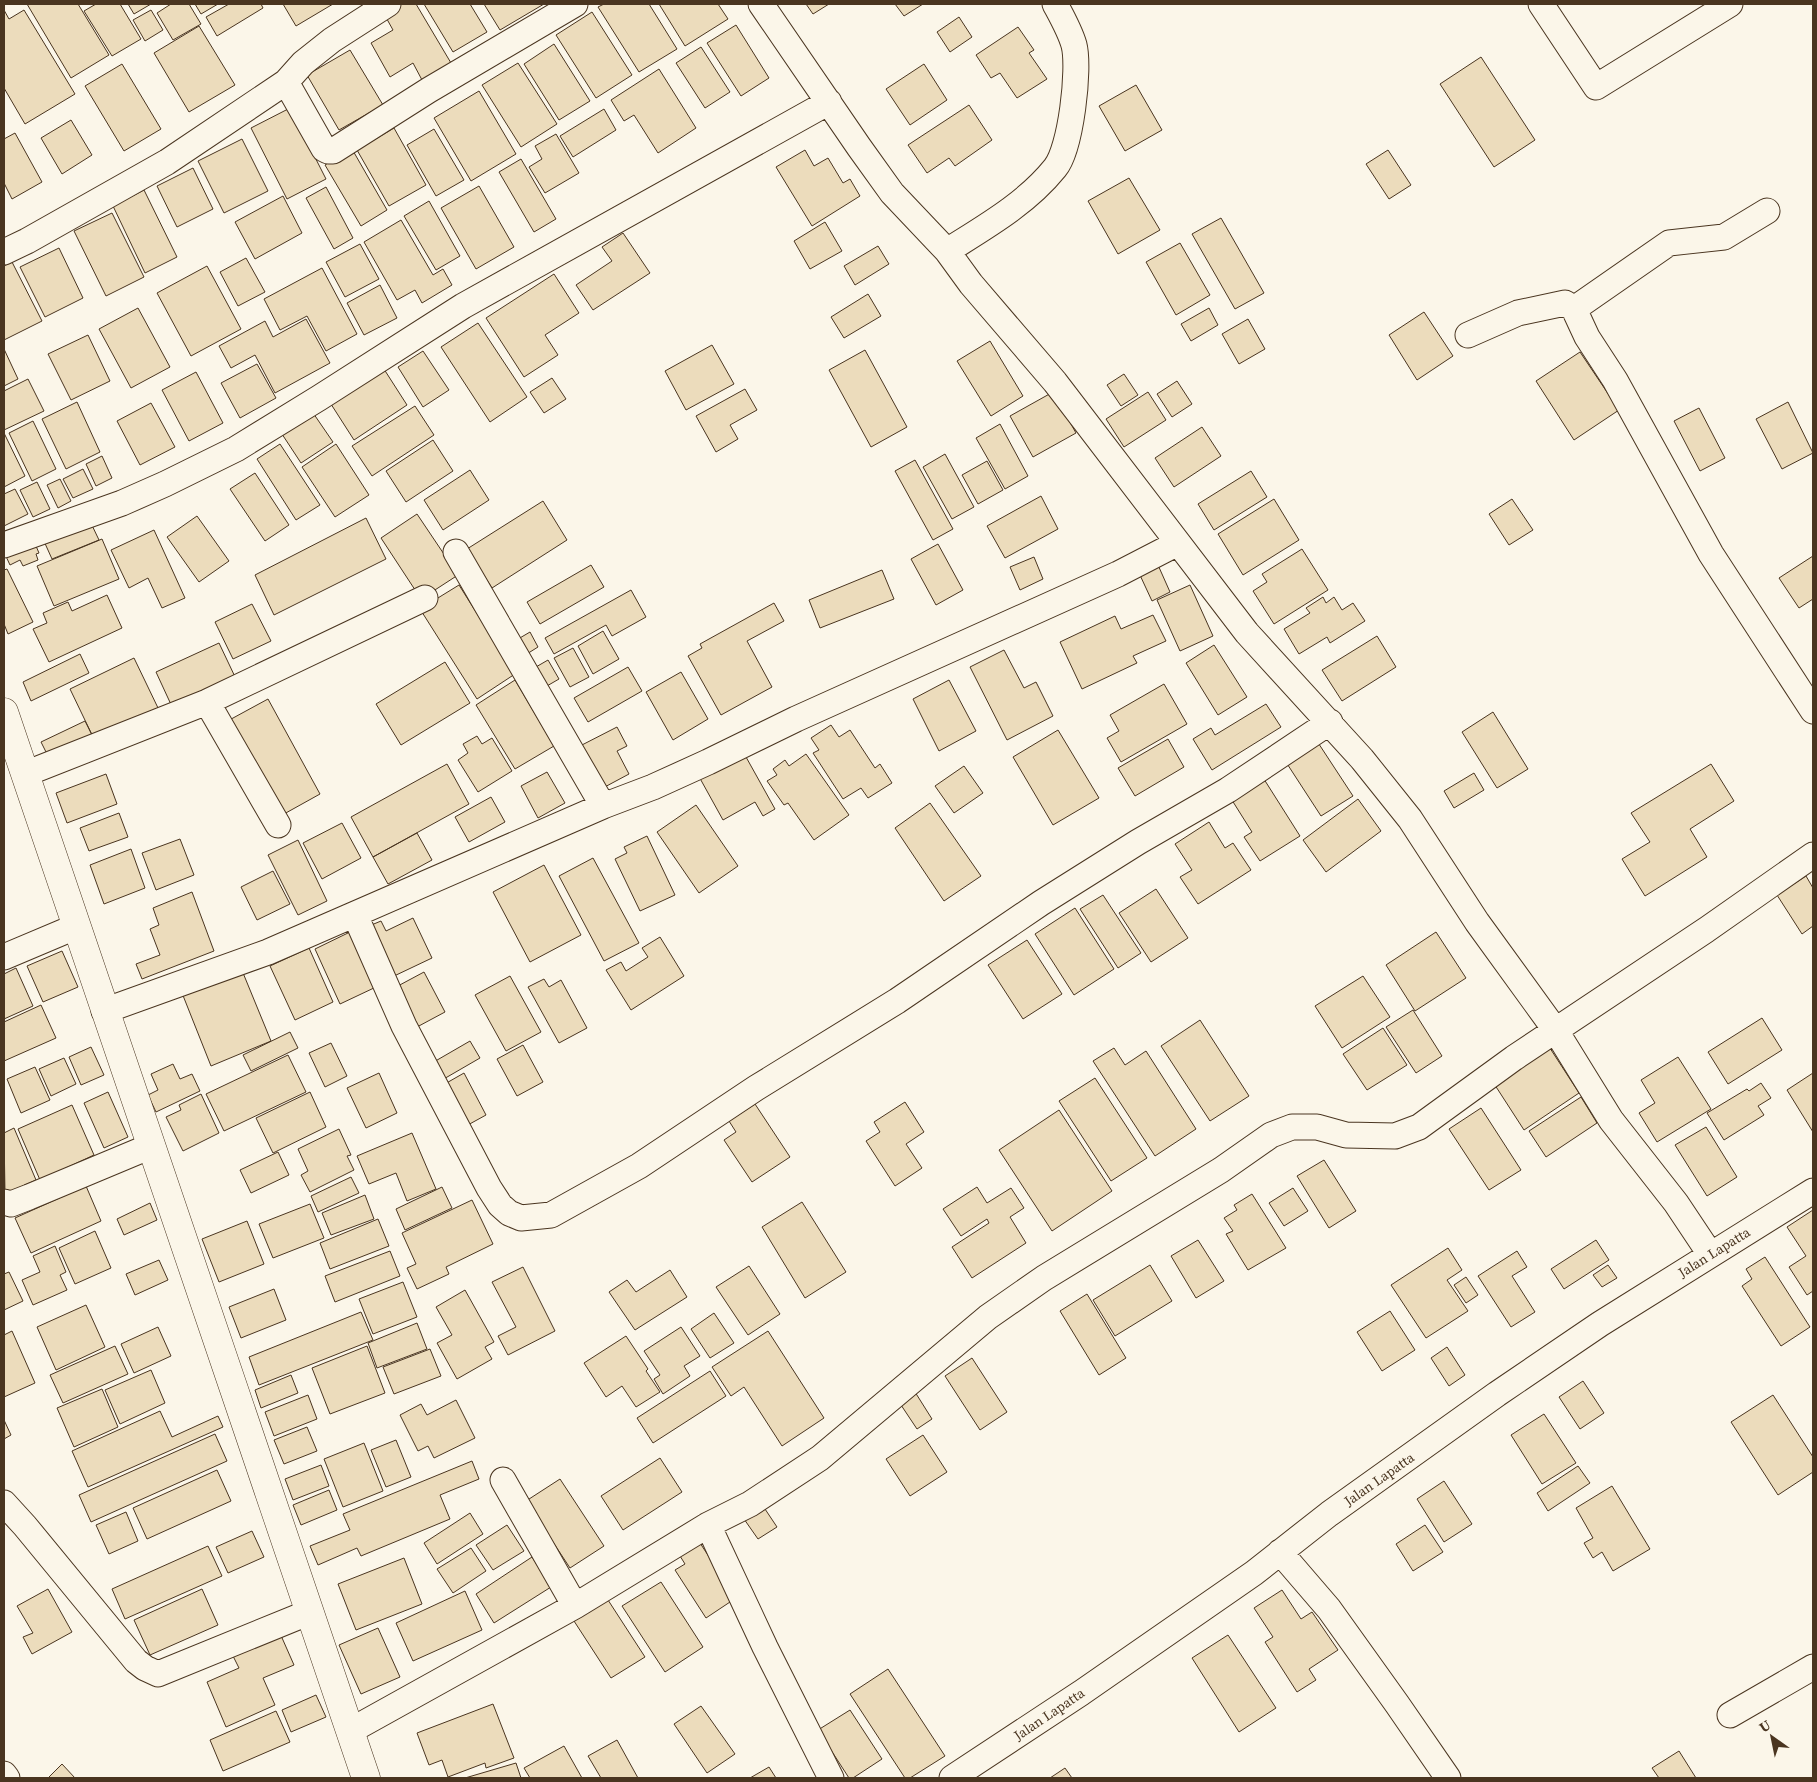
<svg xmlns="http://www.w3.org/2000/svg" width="1817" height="1782" font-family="'Source Serif 4',serif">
<rect width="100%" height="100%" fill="#fbf6e9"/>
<!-- building -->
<path fill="#ecdcbc" stroke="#4a3520" d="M27,4h51l31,51 -38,23z
M96,4h24l21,35 -29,17 -28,-45z
M128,4h23l-17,10z
M171,4h18l12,20 -28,16 -16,-27z
M195,4h23l-17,10z
M229,4h32l2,4 -46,28 -11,-19z
M283,4h50l-37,22z
M398,4h18l35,59 -29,17 -9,-17 -23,14 -19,-34 22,-13 -10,-18z
M424,4h46l17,28 -34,20z
M484,4h60l-44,26z
M604,4h45l28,45 -38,23 -41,-65z
M659,4h59l10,15 -43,27z
M806,4h23l-16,10z
M895,4h28l-19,12z
M4,10l5,9 15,-9 51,84 -50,30 -21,-36z
M151,10l12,20 -18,11 -12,-21z
M592,12l40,63 -36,23 -40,-63z
M959,17l13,20 -22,15 -13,-20z
M736,25l33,53 -28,18 -34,-53z
M199,26l36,59 -46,27 -35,-59z
M1018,27l16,23 -5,3 18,26 -30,19 -17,-25 -9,5 -15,-23z
M554,44l36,57 -31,19 -35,-56z
M701,47l29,45 -25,16 -29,-45z
M350,50l33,55 -44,25 -32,-55z
M1481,57l54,83 -41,27 -54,-83z
M518,63l39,61 -36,23 -39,-62z
M122,64l39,65 -37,22 -39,-65z
M924,64l23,36 -37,25 -24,-36z
M659,69l37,59 -38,25 -24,-38 -10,6 -13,-21z
M1136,85l26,45 -37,21 -26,-45z
M479,91l37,63 -45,27 -37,-63z
M969,105l23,35 -37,26 -6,-8 -22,15 -19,-28z
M290,108l36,71 -39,20 -36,-71z
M604,109l12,21 -43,27 -13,-21z
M71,120l21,35 -30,19 -21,-36z
M394,128l32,57 -37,21 -32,-56z
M434,129l30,51 -28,16 -29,-51z
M15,133l27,49 -30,17 -8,-16v-44z
M556,134l23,39 -34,20 -16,-26 13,-8 -7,-13z
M242,139l26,52 -44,22 -26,-52z
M352,149l35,61 -26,16 -36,-61z
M805,150l9,16 14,-8 15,25 7,-4 10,17 -48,30 -36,-59z
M1388,150l23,35 -22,14 -23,-35z
M521,159l35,60 -22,13 -35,-60z
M193,168l20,41 -36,18 -20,-41z
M1129,178l31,52 -42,24 -30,-53z
M479,186l35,61 -38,22 -35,-61z
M326,187l27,51 -19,11 -28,-51z
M144,190l33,67 -32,16 -32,-67z
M283,196l19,37 -47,26 -20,-37z
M429,201l31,55 -24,14 -32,-54z
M112,213l32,64 -38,19 -32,-65z
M1221,218l43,75 -29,16 -43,-75z
M401,220l32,55 10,-6 9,16 -30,18 -7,-13 -18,10 -33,-58z
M825,222l17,29 -32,18 -16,-28z
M623,233l27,40 -57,37 -17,-25 36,-24 -10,-14z
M1180,243l30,52 -34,20 -30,-53z
M360,244l19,35 -34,18 -19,-35z
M878,246l11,18 -34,21 -11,-19z
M59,248l24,50 -38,19 -25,-50z
M246,258l19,34 -27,14 -18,-34z
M12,262l30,59 -38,19v-74z
M207,266l34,63 -50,27 -34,-63z
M322,268l35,66 -31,17 -19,-35 -27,14 -16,-31z
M554,274l25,39 -34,22 13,20 -34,22 -38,-59z
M380,285l17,33 -33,17 -17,-32z
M868,294l13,22 -37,22 -13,-21z
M138,308l32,59 -39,21 -32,-59z
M1209,308l9,17 -27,16 -10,-17z
M1424,312l29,44 -36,24 -28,-45z
M306,319l24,44 -55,30 -20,-38 -24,13 -12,-22 46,-25 8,16z
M1248,319l17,30 -26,15 -17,-30z
M478,323l49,74 -37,25 -49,-75z
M88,335l22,46 -39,19 -23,-46z
M990,341l33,55 -32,20 -34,-55z
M712,345l22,39 -48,26 -21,-39z
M4,349l14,30 -14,7z
M865,350l42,77 -36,20 -42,-77z
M423,351l26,39 -26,17 -25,-40z
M1580,352l39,58 -45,30 -38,-59z
M257,364l19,34 -36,20 -19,-35z
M382,366l25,39 -53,35 -25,-39z
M196,372l27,51 -34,18 -27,-51z
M1124,374l14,21 -17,11 -14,-21z
M552,378l14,21 -22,14 -14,-21z
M28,379l16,32 -40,19v-39z
M1177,381l15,23 -20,13 -15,-23z
M745,389l12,21 -27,15 8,14 -22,13 -20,-36z
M1053,392l23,41 -43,24 -23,-41z
M1148,392l18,28 -42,27 -18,-28z
M77,402l23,50 -34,17 -24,-50z
M1788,402l25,51 -31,16 -26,-50z
M151,403l24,44 -35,18 -23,-44z
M415,406l19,29 -62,41 -20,-30z
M309,407l24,35 -32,21 -23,-35z
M1699,408l26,50 -25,13 -26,-50z
M33,421l23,48 -24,12 -23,-48z
M1000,424l28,52 -23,13 -29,-51z
M1202,427l19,29 -47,31 -19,-29z
M4,433l21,43 -21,11z
M433,440l20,31 -47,31 -20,-31z
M280,444l40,61 -24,15 -39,-61z
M336,444l33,51 -34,22 -33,-50z
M945,454l29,53 -22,12 -29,-52z
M102,456l10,22 -16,8 -10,-22z
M915,460l38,69 -20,11 -38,-69z
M987,461l16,29 -25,14 -16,-29z
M83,469l10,20 -20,9 -10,-19z
M470,470l19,30 -46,30 -19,-30z
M1251,471l16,26 -53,33 -16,-26z
M255,473l34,52 -24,16 -35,-52z
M60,479l11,22 -13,7 -11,-23z
M37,482l13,27 -17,8 -13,-27z
M15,489l13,25 -24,12v-32z
M1041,496l17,33 -53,29 -18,-32z
M1274,499l25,41 -56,35 -25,-41z
M1512,499l21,31 -24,15 -20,-31z
M543,501l24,39 -75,48 -25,-39z
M417,514l41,61 -37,24 -40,-61z
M197,516l32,45 -30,21 -32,-45z
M366,518l20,41 -112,56 -19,-40z
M89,519l10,21 -47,19 -9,-20z
M154,530l31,68 -23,10 -14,-30 -19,10 -18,-38z
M33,539l6,14 -3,1 2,6 -15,6 -3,-6 -10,5 -6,-13z
M102,539l17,40 -65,27 -17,-40z
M938,544l25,46 -27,15 -25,-46z
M1302,549l26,41 -54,34 -21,-33 14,-9 -5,-8z
M1813,556v43l-14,9 -20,-30z
M1034,557l9,22 -23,11 -10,-23z
M591,565l13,22 -64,37 -13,-22z
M1158,565l12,27 -18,9 -13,-28z
M7,569l26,53 -25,12 -4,-10v-54z
M882,570l12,29 -74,29 -11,-28z
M459,585l56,89 -38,25 -57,-90z
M1190,585l23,51 -33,15 -23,-51z
M631,590l15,27 -34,19 -6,-11 -52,29 -9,-16z
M107,595l15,33 -73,34 -16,-33 14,-6 -4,-10 25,-11 4,9z
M1323,597l3,6 8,-6 8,13 11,-7 12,18 -35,22 -3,-6 -28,17 -15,-25 26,-16 -4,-5z
M774,603l10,18 -37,20 25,46 -51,28 -33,-59 14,-8 -2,-4z
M252,604l19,37 -38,18 -18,-37z
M1153,615l13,26 -33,15 4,7 -55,26 -22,-47 55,-26 6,13z
M603,631l16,28 -26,15 -15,-28z
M530,632l8,15 -16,10 -9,-15z
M1377,636l19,31 -54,34 -20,-31z
M219,643l18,38 -63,30 -18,-39z
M1214,645l33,52 -29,18 -32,-52z
M573,648l16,29 -19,10 -16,-29z
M1004,650l20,38 12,-6 17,34 -46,24 -37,-73z
M80,654l9,19 -58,28 -8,-19z
M134,658l25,52 -64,31 -25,-52z
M548,660l11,19 -19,11 -11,-19z
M445,662l25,41 -69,42 -25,-41z
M628,667l14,24 -54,31 -14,-24z
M681,672l27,47 -35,21 -27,-48z
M515,680l39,66 -39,23 -39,-64z
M949,680l27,51 -37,20 -26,-52z
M1164,684l23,40 -66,38 -14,-24 12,-7 -9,-16z
M268,699l52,95 -45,25 -53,-95z
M1266,704l15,23 -69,43 -19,-31 18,-11 4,7z
M1493,712l35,57 -31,19 -35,-56z
M85,721l10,20 -44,21 -10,-20z
M831,725l8,12 11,-7 25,38 5,-4 12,19 -24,15 -7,-10 -18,11 -30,-46 6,-3 -8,-12z
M617,727l10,19 -10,5 12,23 -28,15 -23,-42z
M1058,730l41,68 -46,27 -40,-68z
M1313,735l40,61 -32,20 -39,-60z
M477,736l5,8 10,-6 20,33 -34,21 -20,-32 10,-7 -5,-9z
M1168,739l16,28 -49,29 -17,-28z
M741,748l34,61 -12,7 -8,-14 -32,18 -26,-47z
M806,754l43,61 -35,25 -26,-37 -4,2 -17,-24 10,-6 -4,-6 12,-9 4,6z
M447,764l22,40 -96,53 -22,-40z
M1711,764l23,37 -44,28 17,28 -62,39 -23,-37 28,-17 -19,-29z
M964,766l19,27 -29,20 -19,-27z
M547,772l18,31 -27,15 -17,-32z
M1474,773l10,17 -30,18 -10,-17z
M106,774l11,30 -50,19 -11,-30z
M1262,776l38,60 -40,25 -16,-24 8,-5 -22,-35z
M491,797l14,25 -36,20 -14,-25z
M1358,799l23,32 -55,41 -23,-32z
M930,803l51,73 -37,25 -49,-73z
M696,805l42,61 -39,27 -42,-61z
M119,813l9,24 -39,14 -9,-23z
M1209,822l16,26 8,-5 18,27 -53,34 -18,-27 12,-7 -17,-26z
M342,823l19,35 -39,21 -19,-36z
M417,833l15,27 -44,24 -15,-27z
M647,836l28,59 -35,16 -25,-52 12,-6 -3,-6z
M180,839l14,36 -38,15 -14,-37z
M298,840l29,61 -29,14 -30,-60z
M131,849l14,39 -41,16 -14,-39z
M593,858l46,85 -35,18 -45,-85z
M544,865l37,70 -51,27 -37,-70z
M273,871l17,33 -33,16 -16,-33z
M1806,876l7,12v38l-11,8 -25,-39z
M1156,889l32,49 -37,24 -32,-49z
M192,892l22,59 -72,28 -6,-15 24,-9 -10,-26 9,-4 -6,-17z
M1103,895l38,58 -23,15 -38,-59z
M1075,908l39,61 -40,26 -39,-61z
M413,918l19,40 -40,19 -23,-51 12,-5 5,10z
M350,932l26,55 -36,17 -25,-55z
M1436,932l30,46 -51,33 -29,-46z
M660,937l24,39 -53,34 -25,-40 15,-8 5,9 22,-14 -6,-9z
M1027,940l35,54 -39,25 -35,-54z
M309,948l24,54 -38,18 -25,-54z
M62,951l16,36 -35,15 -16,-36z
M16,968l17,38 -29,13v-45z
M241,968l30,73 -60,25 -29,-73z
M424,972l21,40 -28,15 -21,-40z
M510,976l31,56 -35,19 -31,-56z
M1363,976l27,41 -48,31 -27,-42z
M544,979l5,8 12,-7 26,48 -28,15 -31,-56z
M41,1005l15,33 -52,23v-39z
M1413,1010l29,46 -26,17 -30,-46z
M1762,1018l20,32 -54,34 -20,-32z
M1200,1020l49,76 -39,25 -49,-75z
M1383,1028l24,37 -40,25 -24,-36z
M290,1032l8,16 -47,23 -8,-16z
M470,1041l10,17 -38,22 -10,-17z
M1546,1042l33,51 -55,37 -33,-51z
M331,1043l16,33 -22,11 -16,-34z
M523,1045l20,37 -26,14 -20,-37z
M91,1047l13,28 -23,10 -12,-28z
M1114,1048l11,17 21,-14 50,78 -41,27 -62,-95z
M288,1055l18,37 -82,39 -18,-37z
M1678,1057l33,52 -54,33 -18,-29 16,-10 -14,-23z
M64,1058l12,26 -25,12 -12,-27z
M173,1064l7,15 12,-5 8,17 -44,21 -8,-17 10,-5 -7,-16z
M35,1067l15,33 -29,13 -14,-34z
M379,1073l18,40 -31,15 -19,-40z
M464,1073l22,42 -20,11 -23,-41z
M1813,1073v59l-26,-42z
M1095,1078l52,80 -36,23 -52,-80z
M1761,1083l10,15 -13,8 6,9 -40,25 -17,-27 40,-24 2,2z
M108,1092l20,45 -24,11 -20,-45z
M310,1092l16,35 -53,26 -17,-35z
M201,1094l18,39 -36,18 -17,-34 15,-7 -2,-5z
M1581,1097l16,26 -51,34 -17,-26z
M905,1102l19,30 -18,12 16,24 -27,18 -29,-45 14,-9 -6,-10z
M755,1104l35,53 -38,25 -28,-42 12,-8 -7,-11z
M72,1105l22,50 -54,25 -22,-51z
M1481,1108l40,62 -32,20 -40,-61z
M1059,1110l53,81 -60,40 -53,-81z
M1706,1127l31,50 -30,19 -32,-51z
M14,1128l22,52 -31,14 -1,-61z
M339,1129l12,26 -4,1 7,14 -44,22 -9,-17 7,-4 -10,-22z
M412,1133l24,56 -29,12 -11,-28 -27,11 -12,-28z
M278,1152l11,23 -38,18 -11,-23z
M1324,1160l32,51 -27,17 -32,-52z
M351,1177l8,16 -41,19 -7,-16z
M86,1186l15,35 -70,32 -16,-35z
M442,1187l10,21 -47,22 -9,-21z
M977,1187l10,16 24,-15 13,20 -14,9 16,26 -54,35 -20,-31 37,-24 -2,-4 -26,17 -18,-27z
M1293,1188l15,23 -24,15 -15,-23z
M1252,1194l34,54 -38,22 -22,-36 7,-3 -9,-13 13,-8 -3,-5z
M365,1195l9,24 -43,16 -9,-22z
M472,1200l21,44 -47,23 3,7 -32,15 -10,-21 9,-4 -14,-31z
M802,1202l44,70 -41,26 -43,-71z
M150,1203l7,17 -33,15 -7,-16z
M310,1204l14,34 -51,20 -14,-34z
M1813,1210v81l-6,4 -18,-28 17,-11 -19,-29z
M378,1219l11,27 -59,23 -10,-26z
M247,1221l17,43 -45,18 -17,-43z
M95,1231l16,37 -36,16 -16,-36z
M1198,1240l26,41 -28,17 -25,-42z
M1596,1240l13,20 -45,29 -13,-20z
M55,1246l11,26 -6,3 7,15 -34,15 -11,-25 18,-8 -7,-16z
M1448,1248l14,22 -15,10 21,31 -42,27 -35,-53z
M390,1251l10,25 -65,26 -10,-26z
M1517,1251l10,16 -15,9 23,36 -24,15 -33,-51z
M1765,1257l45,70 -29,19 -39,-60 10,-7 -6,-10z
M159,1260l9,20 -33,15 -9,-21z
M1150,1265l22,36 -57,35 -22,-36z
M1608,1265l9,13 -15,9 -9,-12z
M749,1266l31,48 -32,21 -32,-48z
M523,1267l32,64 -47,24 -10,-19 18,-9 -24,-45z
M670,1270l17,27 -52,33 -26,-38 18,-12 9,12z
M9,1272l14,29 -19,9v-36z
M1466,1277l12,18 -12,8 -12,-18z
M403,1282l14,35 -44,17 -14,-35z
M274,1289l12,31 -45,18 -12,-31z
M465,1290l29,52 -9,5 7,12 -35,20 -20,-36 15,-8 -16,-28z
M1087,1294l39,64 -27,17 -39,-64z
M86,1305l19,42 -49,23 -19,-43z
M1390,1311l25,39 -33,21 -25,-39z
M361,1312l12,28 -114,45 -10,-28z
M714,1313l20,30 -24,15 -19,-29z
M417,1323l10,26 -50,19 -9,-25z
M158,1327l13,29 -37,17 -13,-29z
M681,1327l19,29 -16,10 6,10 -27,18 -9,-15 6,-4 -16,-24z
M12,1331l23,52 -31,14v-62z
M768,1331l56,87 -42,28 -38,-59 -13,9 -19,-29z
M626,1336l22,33 -2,2 14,21 -24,15 -14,-21 -16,11 -22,-34z
M115,1346l13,28 -65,29 -13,-28z
M367,1346l18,47 -55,21 -18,-46z
M1447,1347l18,28 -16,11 -18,-28z
M430,1349l11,27 -47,18 -11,-27z
M972,1358l35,54 -27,18 -35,-54z
M151,1370l14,33 -45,21 -15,-34z
M710,1371l16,25 -73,47 -16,-25z
M291,1375l7,18 -37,15 -6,-18z
M1583,1381l21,32 -24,16 -21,-32z
M102,1389l16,38 -44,20 -17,-39z
M915,1392l17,27 -15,10 -18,-27z
M308,1395l9,24 -43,17 -9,-24z
M1773,1395l40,62v15l-35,23 -47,-73z
M456,1400l19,38 -41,20 -6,-12 -10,5 -18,-36 21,-11 6,11z
M160,1411l12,26 46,-21 5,11 -135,60 -16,-36z
M1544,1414l32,49 -34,21 -31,-49z
M4,1420l7,15 -7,4z
M307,1427l10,24 -33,13 -10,-24z
M215,1434l12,27 -136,61 -12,-27z
M923,1435l24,37 -37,24 -24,-37z
M396,1440l15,37 -25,10 -15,-37z
M364,1443l19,48 -40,16 -19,-48z
M660,1458l22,34 -59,38 -22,-34z
M472,1461l7,18 -39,16 10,24 -89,37 -4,-8 -39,17 -8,-19 40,-16 -7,-16z
M321,1465l8,21 -36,14 -8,-21z
M1578,1466l12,17 -42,28 -11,-18z
M217,1470l14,31 -84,38 -14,-31z
M560,1479l44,67 -34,22 -44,-67z
M1444,1481l28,43 -28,18 -27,-43z
M1612,1486l38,63 -37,22 -11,-19 -9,6 -9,-15 9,-5 -17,-30z
M329,1490l8,20 -36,15 -8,-20z
M763,1506l14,21 -19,12 -14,-20z
M126,1512l12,29 -29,13 -13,-29z
M470,1513l13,21 -46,30 -13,-21z
M507,1525l17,26 -31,19 -17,-25z
M1425,1525l18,27 -30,19 -17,-27z
M252,1531l12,26 -36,16 -12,-26z
M700,1543l36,55 -30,20 -31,-48 10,-6 -5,-8z
M208,1546l14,30 -97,43 -13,-30z
M471,1548l15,23 -33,22 -16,-24z
M532,1557l19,30 -57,36 -18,-29z
M404,1558l18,46 -66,26 -18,-46z
M661,1582l42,65 -38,25 -43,-66z
M48,1589l24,43 -40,22 -9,-17 10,-4 -16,-27z
M202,1589l16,36 -68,30 -16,-35z
M1282,1590l19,29 11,-7 26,38 -29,19 7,11 -19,12 -32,-50 8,-5 -19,-29z
M465,1591l17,39 -69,31 -17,-38z
M608,1600l37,57 -34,21 -37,-57z
M378,1628l22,49 -39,17 -22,-49z
M279,1631l15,34 -31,13 12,27 -49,22 -19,-45 32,-14 -8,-16z
M1228,1635l48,73 -37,24 -47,-74z
M888,1669l57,87 -35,22h-5l-55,-84z
M316,1695l10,22 -35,15 -9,-22z
M493,1704l21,54 -28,10 -1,-5 -37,14 -6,-17 -13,5 -12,-32z
M701,1706l34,48 -28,19 -33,-49z
M850,1710l32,49 -29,19h-4l-31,-48z
M276,1711l14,31 -67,29 -13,-31z
M617,1740l21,38h-37l-13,-22z
M564,1746l18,32h-52l-6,-10z
M1679,1751l17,27h-37l-7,-10z
M516,1763l5,15h-56z
M62,1764l13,14h-27z
M769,1767l7,11h-26z
M1065,1768l7,10h-22z"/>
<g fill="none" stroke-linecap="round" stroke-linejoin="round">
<defs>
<path id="minor" d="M761,4l98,143 33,46 55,58 24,33 84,98 192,251 115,126 48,60 67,103 79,109 55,89 65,83 34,51
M1541,4l55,83 134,-83
M286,82l38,67 4,2h5l96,-61 146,-86
M1767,211l-43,26 -55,6 -95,66 13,28 28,43 96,174 102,157
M947,251c38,-24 79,-47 108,-83 16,-19 25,-100 19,-123 -4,-14 -12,-28 -19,-41
M4,252l23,-11 140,-79 119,-80 17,-19 29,-23 56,-36
M1468,335l50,-22 47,-10 9,6
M4,545l118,-42 43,-19 71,-35 83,-51 144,-92 366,-204
M456,552l147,254
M207,702l71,123
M25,774l182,-72 218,-104
M355,915l49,111 85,162 11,17 9,8 12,5 30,-3 88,-49 117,-78 141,-87 144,-98 97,-61 90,-52 102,-68
M4,957l71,-30
M104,1011l164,-59 335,-146 50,-19 55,-25 88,-43 322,-145 60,-31
M4,1202l7,2 18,-7 122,-51
M503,1480l72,126
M4,1503l21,23 111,135 9,7 13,6 152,-62
M708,1525l57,122 66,131
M1280,1552l49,57 68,95 51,74
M1730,1715l83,-48
M350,1731l225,-125 133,-81 42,-21 70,-46 168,-141 56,-39 177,-108 50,-35 21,-8h25l29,8 49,1 24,-9 95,-69 192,-128 107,-75
M4,1774l3,4
M952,1778l129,-85 173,-120 75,-59 168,-120 103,-70 213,-133"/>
<path id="secondary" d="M4,712l362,1066"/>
</defs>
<!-- minor casing -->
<use href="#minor" stroke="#4a3520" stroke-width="27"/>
<!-- secondary casing -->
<use href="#secondary" stroke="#4a3520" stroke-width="29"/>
<!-- minor -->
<use href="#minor" stroke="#fbf6e9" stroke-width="25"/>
<!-- secondary -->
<use href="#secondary" stroke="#fbf6e9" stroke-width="28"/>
</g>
<g text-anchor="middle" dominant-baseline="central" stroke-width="4" stroke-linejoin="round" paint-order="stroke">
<!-- street labels -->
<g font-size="14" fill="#4a3520" stroke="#fbf6e9">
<text transform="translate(1714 1252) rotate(-32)">Jalan Lapatta</text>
<text transform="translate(1379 1479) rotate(-35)">Jalan Lapatta</text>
<text transform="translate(1049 1714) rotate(-34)">Jalan Lapatta</text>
</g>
</g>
<!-- border -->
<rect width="1817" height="1782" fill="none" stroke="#4a3520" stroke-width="10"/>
<!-- north arrow -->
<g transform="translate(1772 1737) rotate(327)" stroke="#fbf6e9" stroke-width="4" paint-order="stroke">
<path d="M0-4L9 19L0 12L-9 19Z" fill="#4a3520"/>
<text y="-8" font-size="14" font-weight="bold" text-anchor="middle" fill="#4a3520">U</text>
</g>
</svg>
